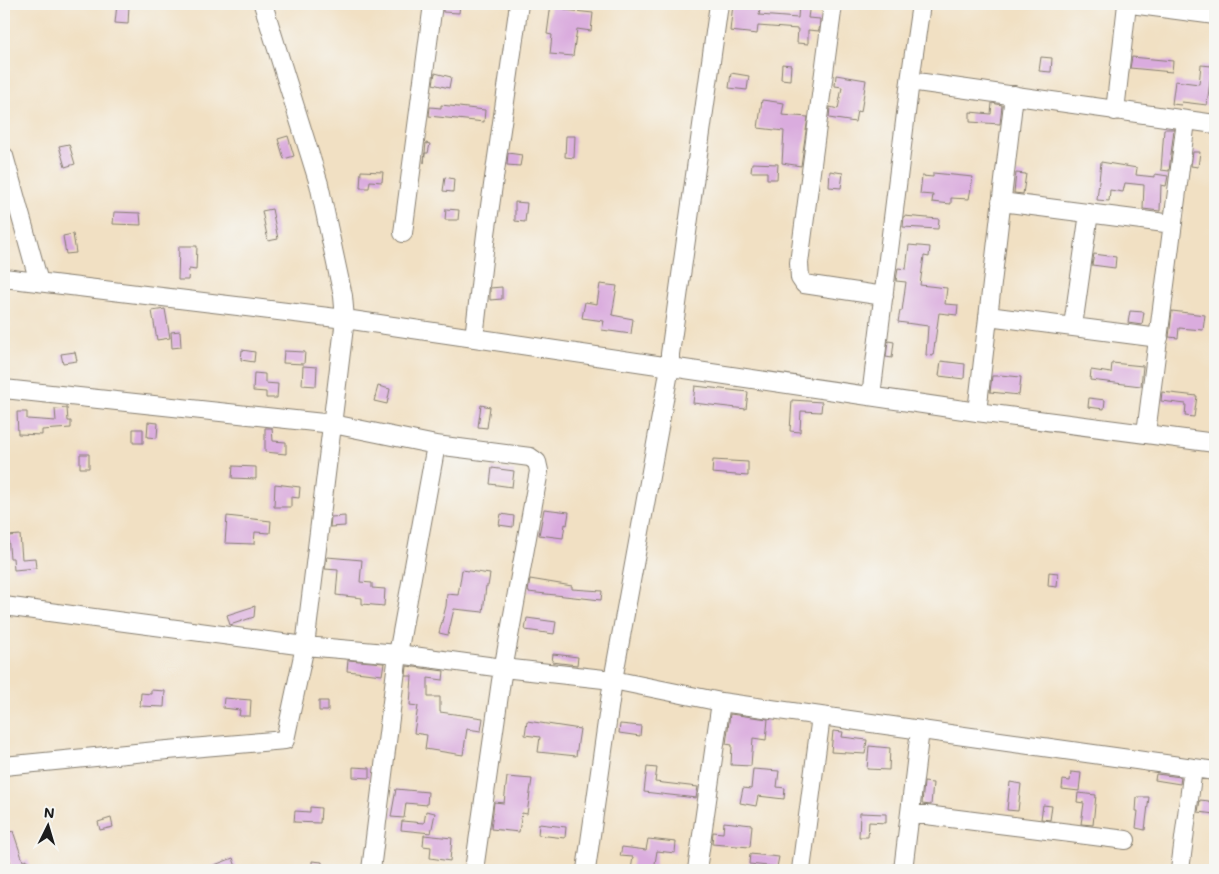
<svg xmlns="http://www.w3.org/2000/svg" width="1219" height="874" font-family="Mali,sans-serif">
<rect width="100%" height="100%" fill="#f6f6f2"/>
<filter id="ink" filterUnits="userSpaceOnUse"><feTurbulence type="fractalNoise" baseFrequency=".02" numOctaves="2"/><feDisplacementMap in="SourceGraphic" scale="10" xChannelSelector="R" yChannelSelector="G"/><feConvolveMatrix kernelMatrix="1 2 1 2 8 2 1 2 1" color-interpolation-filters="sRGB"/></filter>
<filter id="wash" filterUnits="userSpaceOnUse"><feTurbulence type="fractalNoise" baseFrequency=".0096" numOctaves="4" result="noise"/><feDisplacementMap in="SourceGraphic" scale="20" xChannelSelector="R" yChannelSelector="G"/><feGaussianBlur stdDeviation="1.12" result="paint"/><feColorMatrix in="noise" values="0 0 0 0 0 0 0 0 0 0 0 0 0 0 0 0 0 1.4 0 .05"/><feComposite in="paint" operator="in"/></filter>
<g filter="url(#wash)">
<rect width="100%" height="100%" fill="#f1e0c3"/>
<g id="blocks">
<!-- building -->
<path fill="#daacde" d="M117,4l12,1 -1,19 -13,-1z
M443,4h17l-1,9 -16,-1z
M551,4h16l-2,6 28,3 -2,18 -14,-2 -4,27 -23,-2 2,-19 -5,-1z
M733,4h28l-2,11 39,3 1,-14h11l-2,14 12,1 -1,12 -11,-1v14l-11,-1 1,-14 -40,-3 -1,8 -27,-3z
M1041,57l11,1 -1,14 -12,-1z
M1132,57l41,4 -1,11 -42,-4z
M782,64l9,1 -1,15 -9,-1z
M1201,65l11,1 -5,39 -25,-3 -1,3 -9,-1 3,-23 24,3z
M435,73l16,4 -2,11 -16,-4z
M731,73l18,3 -2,14 -18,-2z
M836,75l30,5 -5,32 -4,-1 -2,11 -26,-4 1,-11 8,2 4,-22 -7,-1z
M762,100l22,3 -2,12 26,2 -7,49 -19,-3 2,-32 -26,-3z
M992,103l10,2 -2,19 -30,-2v-10l21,2z
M441,105l44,5 -1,12 -55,-6 1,-9 11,1z
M1164,129h10l-5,42 -8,-1z
M288,136l6,20 -10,3 -6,-20z
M566,136h9l-1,22 -9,-1z
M426,143l4,1 -2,9h-3l-1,10z
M69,144l6,20 -10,3 -6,-21z
M1193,152h7l-2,15 -7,-1z
M508,153l14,2 -2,11 -13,-1z
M1101,162l36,6 -1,7 19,2v-3l13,2 -2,10 -5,-1 -1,26 -17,-2 1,-24 -19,-2 -2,9 -13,-2 -1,11 -12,-1z
M752,163l26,1 -1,15h-10v-7h-16z
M361,171l22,1 -1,10 -12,-1 -1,7h-9z
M830,171l13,2 -2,15 -12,-1z
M933,173l40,4 -4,22 -18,-1v6l-19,-2 1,-7 -13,-1 2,-18 11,1z
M1016,173l10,1 -3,20 -9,-1z
M445,177l9,2 -1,13 -10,-1z
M515,202l12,1 -2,19 -10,-1z
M272,209l6,30 -10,2 -6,-30z
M446,209l13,1 -1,10h-13z
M114,212l26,1 1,12 -28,-1z
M904,216l35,3 -1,10 -35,-2z
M73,234l3,19 -10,1 -3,-18z
M909,245l21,2 -1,10 -5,-1 -4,29 27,3 -2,16 13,1 -1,10 -18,-2 -6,43 -7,-1 2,-29 -30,-4 2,-11h2l4,-29 -10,-1 2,-13 8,1z
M179,246h18l-1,24 -7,-1 -1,11h-10z
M1094,254l22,3 -1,11 -23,-3z
M600,284l17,2 -5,29 21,4 -2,15 -29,-4 2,-9 -22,-3 3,-16 12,2z
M502,287v12l-12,1v-12z
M165,309l5,29 -13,2 -5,-29z
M1130,311l14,1 -2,13 -14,-2z
M1172,311l33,4 -2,15 -24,-2 -1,10 -9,-1z
M180,331l1,16 -9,1 -1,-16z
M888,341l6,1 -2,16 -6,-1z
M242,350l13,2 -1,10 -13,-2z
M284,351l21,1 -1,12 -21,-1z
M75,352l2,9 -14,2 -2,-9z
M941,361l24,3 -1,15 -25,-3z
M1112,363l31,3 -2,20 -51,-6 1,-10 20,3z
M303,366l14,1 -1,19 -14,-1z
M254,373l11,1v9l13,1 -1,14h-11v-6l-13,-1z
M1000,375l21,2 -2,18 -29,-3 2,-16h8z
M378,386l12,3 -3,15 -13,-3z
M695,386l53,6 -2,17 -53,-6z
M1162,392l35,4 -3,21 -9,-1 1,-12 -25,-3z
M1089,398l16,2 -1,9 -16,-2z
M792,400l30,2 -1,10 -20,-1 -1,21 -10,-1z
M481,405l9,2 -3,21 -9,-1z
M67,408l1,13h3v7l-29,2v5l-24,-1 -1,-22h10v7l29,2 -1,-12z
M148,422l10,1 -1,15 -10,-1z
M265,428h7l1,13 13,1v12l-21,-2z
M133,429h10v14h-10z
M80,454h9v14h-9z
M713,460l35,2v14l-36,-3z
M233,466l23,1v12l-24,-1z
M492,468l22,3 -2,16 -22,-3z
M275,484l25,3 -1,11 -8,-1v10h-17z
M544,509l25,3 -2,13 -2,-1 -2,14 -24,-3z
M501,514l13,2 -1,11 -14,-2z
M227,516l44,5 -1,12 -15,-1 -1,12 -29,-1z
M345,516v10l-15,1 1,-10z
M20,535l2,24 13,-1 1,10 -22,2 -1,-12h-3l-2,-22z
M327,557l35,3 -2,22 12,1v5l13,1 -1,17 -22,-2v-6l-26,-3 2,-25 -13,-1z
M462,570l28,4 -2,12h-2l-3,26 -29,-3 -6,26 -9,-2 7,-27 1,-12 11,1z
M1049,572l9,1 -1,14 -9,-1z
M530,579l42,7v3l30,2 -1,9 -73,-8z
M255,606l-1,11 -24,8 -3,-10z
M527,618l29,4 -2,12 -29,-4z
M553,654l25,3 -1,8 -25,-3z
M348,660l36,3 -2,12 -35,-4z
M407,666l37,5 -1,9 -15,-2v19h12v15l43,6 -2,13 -14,-2 -4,26 -38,-6 2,-14 -13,-2 4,-27 -8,-1 2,-29h-6z
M151,690l14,1 -1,16 -24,-1 1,-13 10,1z
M224,698l27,2 -1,16h-11l1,-6 -17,-2z
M319,701h9v10h-9z
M730,714l38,5 -2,21 -13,-2 -2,28 -20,-1 1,-20 -6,-1z
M527,721l53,8 -4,27 -38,-4 2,-15 -15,-2z
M620,724l21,2 -1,10 -21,-3z
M833,731l10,1 -1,5 25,3 -2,14 -34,-2z
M869,746l21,2 -1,22 -22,-1z
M353,767l17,1v10l-17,-1z
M647,767l10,1 -2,14 43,5 -2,11 -52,-6z
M753,769l26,2 -2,16 8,1 -1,11 -26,-3 -2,10 -16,-3 3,-15 8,1z
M1071,772l10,1 -2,18 -17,-2 1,-9 7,1z
M1156,774l25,3 -1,7 -25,-4z
M507,777l25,2 -5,35 -5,-1 -3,19 -28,-3 3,-27 10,1z
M924,782l9,1 -2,22 -9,-1z
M1010,782l11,2 -3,27 -11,-1z
M396,789l32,3 -1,13 -21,-2 -2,15 -13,-1z
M1078,793l18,2 -3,30 -12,-1 3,-21 -7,-1z
M1137,797h12l-4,33 -9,-2 2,-17h-2z
M1200,800l9,1v2l6,1v10l-17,-2z
M1043,805l9,1 -2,14 -9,-1z
M310,807l11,1 -1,15 -26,-1 1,-11 15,1z
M426,811l9,2 -4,20 -30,-3 1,-9 22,2z
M860,813l26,1v9l-17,-1 -1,15h-9z
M111,818l2,9 -13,3 -2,-8z
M724,822l28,3 -2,22 -38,-3 1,-12 10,1z
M539,824l27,3 -1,11 -27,-3z
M13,831l10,30 5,-1 3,10h-27v-3l7,-2 -7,-24v-7z
M424,835l28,3 -2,23 -20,-3 1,-11 -8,-1z
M648,839l28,3 -1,11 -18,-2 -3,19h-23l2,-13 -13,-1 2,-9 24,3z
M750,854l29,3 -2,10 -28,-3z
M233,858l4,12h-33v-1z
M312,861l10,1v8h-10z"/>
</g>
</g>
<g filter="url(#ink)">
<use href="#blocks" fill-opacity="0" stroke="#867e70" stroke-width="1"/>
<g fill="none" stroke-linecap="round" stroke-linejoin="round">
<defs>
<path id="minor" d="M833,4l-34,259 1,15 4,6 80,12
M1131,4l84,11
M910,81l305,43
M1115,111l12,-107
M4,156l35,126
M1001,202l172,22
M403,233l30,-229
M4,278l341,41 632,93 238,31
M988,316l171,22
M1073,326l16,-113
M474,338l12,-104 33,-230
M4,389l329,35 103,21 94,12 7,5 2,9 -38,210 -27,189
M871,396l39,-315 11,-77
M977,412l37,-317
M1146,433l40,-312
M4,606l301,40 40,-327 -2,-23 -24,-112 -56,-180
M4,766l152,-15 129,-11 20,-94 93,8 105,14 110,12 108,22 494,69
M910,813l216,27
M371,870l27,-216 38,-209
M586,870l27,-190 57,-313v-13l49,-350
M697,870l24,-168
M801,870l20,-154
M903,870l17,-140
M1180,870l13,-102"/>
</defs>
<!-- minor casing -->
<use href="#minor" stroke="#867e70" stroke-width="20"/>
<!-- minor -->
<use href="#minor" stroke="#fff" stroke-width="18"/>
</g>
</g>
<!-- margin -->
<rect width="1219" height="874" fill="none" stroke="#f6f6f2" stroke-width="20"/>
<!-- north arrow -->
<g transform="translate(48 826) rotate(5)" stroke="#f6f6f2" stroke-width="4" paint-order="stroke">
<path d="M0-4L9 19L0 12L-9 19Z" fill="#1c1c1c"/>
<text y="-8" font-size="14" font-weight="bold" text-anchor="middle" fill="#1c1c1c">N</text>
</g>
</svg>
